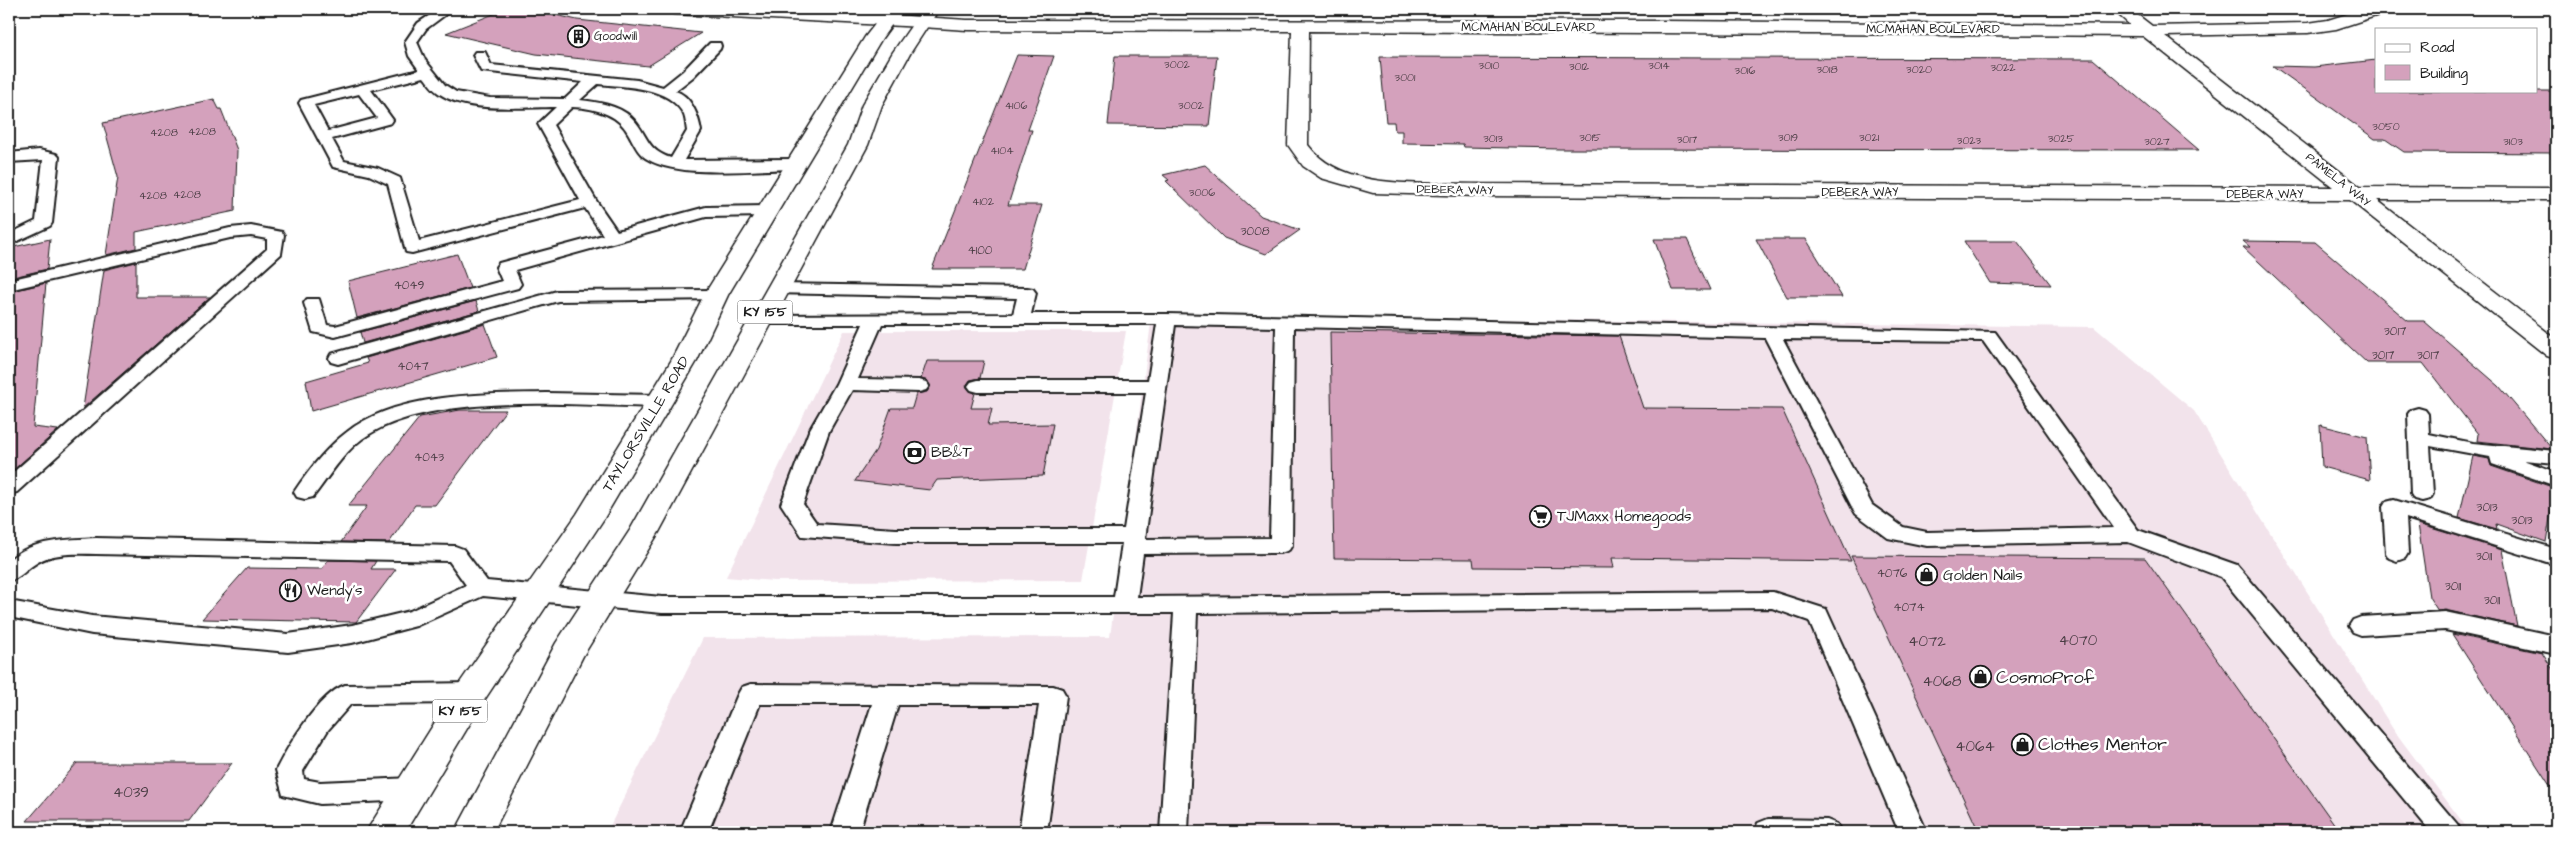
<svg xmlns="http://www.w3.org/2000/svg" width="2565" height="841" font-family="'Architects Daughter',sans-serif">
<rect width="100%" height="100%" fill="#fff"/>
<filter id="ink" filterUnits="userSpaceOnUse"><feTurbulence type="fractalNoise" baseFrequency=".02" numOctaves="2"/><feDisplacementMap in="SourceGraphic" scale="10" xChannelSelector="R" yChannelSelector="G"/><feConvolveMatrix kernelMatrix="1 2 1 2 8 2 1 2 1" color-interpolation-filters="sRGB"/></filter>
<g filter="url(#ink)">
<!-- built -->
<path fill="#f2e3eb" d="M1152,315l942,12 100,84 199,318 77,103h-1863l96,-194 407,-1z
M844,331h282l-43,249 -309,1 -48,-4z"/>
<!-- building -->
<path fill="#d4a1bc" stroke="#1c1c1c" d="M506,9h25l46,11 124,13 -53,33 -112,-12 -90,-21z
M1017,55l37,1 -26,74h4l-24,75h34l-19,64h-91z
M1115,56h102l-8,70 -101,-1z
M1380,57l713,2 106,91 -639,-1 -96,-2 -1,-3 -61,-1v-12h-7l-1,-9h-8z
M2376,60v31h180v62l-152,-1 -19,-13h-10l-102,-73 41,1z
M214,99l5,10h2l16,41 -2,61 -99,21v16l-30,7 12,-78 -15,-54z
M1205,165l56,51 39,14 -34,24 -42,-16 -58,-57 3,-1 -6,-5z
M50,239l-3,30 -38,9v-30z
M1654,239h33l23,51h-37z
M1756,239h50l36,58h-55z
M1964,241h53l34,44 -61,-2z
M2243,241l72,1 93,79h16l75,65 53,63 -75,-8 1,-7 -55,-71h-56l-124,-116h7z
M457,254l13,34 -113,30 -9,-37z
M136,262v35h74l-127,111 21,-138z
M46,283l-13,144 25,3 -49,44v-182z
M476,301l3,10 -116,32 -3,-11z
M485,324l12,33 -186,54 -5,-30 62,-18 -2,-5z
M1330,332l289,4 24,72 139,1 69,152 -239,-3 2,10 -140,-1 -1,-8 -139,-1z
M927,361h57l-4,17 -10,2 -4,6 4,5 5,2 -4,15h21l-4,17 65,-1 -10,52 -106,4 -7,10 -75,-9 21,-31 15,-42h21l4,-14 11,-2 3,-5 -2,-6 -7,-2z
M460,410h46l-71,95h-20l-26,38 -48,-1 26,-36h-19l72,-89z
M2320,425l47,12 3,43 -48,-13z
M2473,456l16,3 2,7 64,22 -9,54 -50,-18 1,5 -38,-11z
M2418,524l84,26 15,76 -72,-16 -7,1 -9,-14z
M1851,556l294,2 195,274h-361z
M328,560l48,1 -5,8h25l-40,53 -154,-3 45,-51 75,1z
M2452,634l90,19 14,21v121z
M77,763h155l-43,58h-162z"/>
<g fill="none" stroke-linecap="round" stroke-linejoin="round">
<defs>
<path id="lane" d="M439,9h14l-27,20 -9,13 8,18 20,25 11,7 34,6 75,1 18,-17 -102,-11 -8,-16 2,-3h10l6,13 146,15 26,7 20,-16 27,-28h10l1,3 -1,3 -27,28 -18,14c16,4 24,26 26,40l-17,29 113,-1 8,5 -8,5c-39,0 -114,10 -148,-9 -11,-5 -15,-17 -21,-27 -11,-20 -35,-25 -56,-26l-19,18 44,77 20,29 89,-24 61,-1 8,5 -8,5 -61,1 -191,53 6,14 -3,4 -183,49 -22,-5 -9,-29 3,-4h12l8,26 8,1 167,-45 -6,-14 3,-4 104,-28 -18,-27 -173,45 -6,-1 -18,-68 -19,-9 -36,-8 -34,-64 2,-3 118,-30 -10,-14 -4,-14 13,-19zM424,77c5,6 9,13 16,17 28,19 83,13 116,13l-18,17 42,76 -161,41 -19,-63 -22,-10 -34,-7 -12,-22 59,-16 2,-3 -22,-30zM598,84c27,3 72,2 86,31 2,5 2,11 3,16l-16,27c-26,-8 -23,-25 -40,-41 -13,-12 -34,-15 -51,-17zM359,94l18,24 -49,13 -14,-26z
M39,150l17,4 3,3 -7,66 -2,3 -41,19v-11l27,-13 7,-61 -34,2v-9z
M251,226l31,6 2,3 -3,19 -264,238 -8,2v-18l258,-227v-10l-16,-3 -21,2 -221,52v-10l221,-52z
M778,284l249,4 6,1 3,4 -5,21h136l828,18 143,198 99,35 220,259 4,8h-30l-210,-255 -93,-35 -201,4 -39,-8 -32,-24 -3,-5 -88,-171 -471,-11 -2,218 -3,5 -8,3 -138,1 -6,43 636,-5 53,17 101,223h-28l-90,-211 -37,-13 -575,5 -9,219h-28l14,-219h-512l-179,-17 -67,30 -64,17 -64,9 -196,-18 -83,-17v-16l83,15 196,18 64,-9 58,-14 56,-26 -17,-24 -353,-7c-19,0 -41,-2 -58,8 -11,6 -17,16 -29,19v-21c24,-21 57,-20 87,-22l359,8 8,3 24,32 175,16h452l8,-54h-226l-94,-7 -21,-32 28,-73 27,-47 27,-60h-102l-6,-1 -3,-4 3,-4 258,-1 4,-16 -245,-5 -3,-4 3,-4zM882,324h275l-9,56h-170l-7,2 -3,4 3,4 7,2h168l-22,137h-228l-79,-5 -14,-20 26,-73 23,-41 67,2 7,-2 3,-4 -3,-4 -7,-2 -61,-1zM1175,325l101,2 -6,211 -125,1zM1783,339l200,2 131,187 -187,4 -24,-5 -31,-22z
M716,290l6,1 3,4 -3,4 -164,2 -220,63 -7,-2 -2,-4 2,-4 226,-63z
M546,393l114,2 7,2 3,4 -3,4 -7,2c-82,-1 -231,-17 -298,32 -20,15 -34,39 -49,58l-8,2 -8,-2 -3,-5c14,-21 33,-45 53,-60 50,-40 138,-38 199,-39z
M2418,408l7,2 3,4 1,20 44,9 83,8v12l-33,-3 33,12v14l-64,-22 -2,-7 -60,-11 3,48 -3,5 -8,2 -8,-2 -3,-5 -3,-80 3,-4z
M2394,500l162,49v16l-150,-47 2,35 -3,5 -8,3 -8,-3 -3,-5 -3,-46 3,-5z
M2445,612l111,24v18l-111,-24 -84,5 -8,-3 -4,-6 4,-6 8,-3z
M471,683l9,3 4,7 -4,7 -9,3 -120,1 -23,26 -25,41 1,8 16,3 92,-4 10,3 3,8 -3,8 -10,3 -92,4 -37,-9 -7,-25c12,-24 43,-76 69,-85z
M751,684l302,2 9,3 4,7 -19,136h-28l20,-127h-141l-39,127h-28l41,-128h-112l-52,128h-28l58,-138 4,-7z
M1768,819l59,1 10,4 4,8h-86l3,-9z"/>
<path id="street" d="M2112,9h18l22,17 156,-3 20,-3 35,-11h24l-2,4 -49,16 -28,4 -143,3 195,151 196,1v12h-179l179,139v20l-9,-3 -197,-156 -869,-4 -108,-3 -52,-15 -18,-12 -15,-21 4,-114 -325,-1 -45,-3 -6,-1 -3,-4 3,-4 6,-1 45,3 696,1 467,4zM1309,31l834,5 190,151 -852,-3c-53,-2 -138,9 -173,-39z"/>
<path id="secondary" d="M667,9c85,0 170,1 255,8l6,1 3,4 -3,4 -6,1 -247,-13 -6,-1z"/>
<path id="primary" d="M887,9h16l-21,29 -154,257 -31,66 -94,159 -120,182 -78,130h-39l93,-148 118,-170 94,-153 33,-66 161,-258z
M923,9h16l-28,43 -29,53 -14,40 -209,387 -76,124 -90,176h-38l101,-189 74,-113 218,-385 14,-40 31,-53z"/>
</defs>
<!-- lane casing -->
<use href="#lane" stroke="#1c1c1c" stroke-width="4"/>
<!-- street casing -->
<use href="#street" stroke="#1c1c1c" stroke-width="3"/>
<!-- secondary casing -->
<use href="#secondary" stroke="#1c1c1c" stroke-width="3"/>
<!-- primary casing -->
<use href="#primary" stroke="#1c1c1c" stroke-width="3"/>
<!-- lane -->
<use href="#lane" fill="#fff" fill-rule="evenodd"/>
<!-- street -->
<use href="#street" fill="#fff" fill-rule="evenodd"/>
<!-- secondary -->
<use href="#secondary" fill="#fff" fill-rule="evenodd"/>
<!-- primary -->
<use href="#primary" fill="#fff" fill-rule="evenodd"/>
</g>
</g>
<!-- icons -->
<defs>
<symbol id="building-ring" viewBox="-11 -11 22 22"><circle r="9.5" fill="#fff" stroke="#1c1c1c" stroke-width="1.5"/><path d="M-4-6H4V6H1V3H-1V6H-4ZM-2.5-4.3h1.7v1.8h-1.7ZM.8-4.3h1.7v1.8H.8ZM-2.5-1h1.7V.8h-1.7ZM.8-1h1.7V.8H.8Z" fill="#1c1c1c"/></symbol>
<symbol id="bank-ring" viewBox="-11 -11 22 22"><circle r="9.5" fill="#fff" stroke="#1c1c1c" stroke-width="1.5"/><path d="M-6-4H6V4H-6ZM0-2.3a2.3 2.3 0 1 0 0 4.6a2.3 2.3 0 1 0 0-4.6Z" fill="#1c1c1c"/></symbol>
<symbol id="supermarket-ring" viewBox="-11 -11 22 22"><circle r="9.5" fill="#fff" stroke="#1c1c1c" stroke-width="1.5"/><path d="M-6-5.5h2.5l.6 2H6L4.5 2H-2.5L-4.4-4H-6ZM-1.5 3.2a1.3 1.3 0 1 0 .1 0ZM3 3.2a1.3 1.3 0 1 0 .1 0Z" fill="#1c1c1c"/></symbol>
<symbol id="shop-ring" viewBox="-11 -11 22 22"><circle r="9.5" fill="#fff" stroke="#1c1c1c" stroke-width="1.5"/><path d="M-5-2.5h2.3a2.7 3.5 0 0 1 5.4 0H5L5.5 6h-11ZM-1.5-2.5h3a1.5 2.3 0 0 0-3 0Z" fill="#1c1c1c"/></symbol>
<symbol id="restaurant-ring" viewBox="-11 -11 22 22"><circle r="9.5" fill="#fff" stroke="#1c1c1c" stroke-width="1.5"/><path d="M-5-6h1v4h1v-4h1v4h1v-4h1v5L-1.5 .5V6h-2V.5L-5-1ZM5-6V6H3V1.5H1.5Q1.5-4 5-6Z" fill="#1c1c1c"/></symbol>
</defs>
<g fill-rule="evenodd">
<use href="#building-ring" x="566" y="24" width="25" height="25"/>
<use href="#bank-ring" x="902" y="440" width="25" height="25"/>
<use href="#supermarket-ring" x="1528" y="504" width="25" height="25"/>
<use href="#shop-ring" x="1914" y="562" width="25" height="25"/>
<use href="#restaurant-ring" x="278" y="578" width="25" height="25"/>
<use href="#shop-ring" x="1968" y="664" width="25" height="25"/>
<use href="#shop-ring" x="2010" y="732" width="25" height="25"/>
</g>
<g text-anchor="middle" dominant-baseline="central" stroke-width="5" stroke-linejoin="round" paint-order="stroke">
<!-- far-number labels -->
<g font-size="11" fill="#4a3d44">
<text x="1177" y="64">3002</text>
<text x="1489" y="65">3010</text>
<text x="1659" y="65">3014</text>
<text x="1579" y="66">3012</text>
<text x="2003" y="67">3022</text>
<text x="1827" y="69">3018</text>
<text x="1919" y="69">3020</text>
<text x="1745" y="70">3016</text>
<text x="1405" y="77">3001</text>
<text x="1016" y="105">4106</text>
<text x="1191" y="105">3002</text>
<text x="2386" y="126">3050</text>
<text x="202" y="131">4208</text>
<text x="164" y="132">4208</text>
<text x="1590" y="137">3015</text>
<text x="1788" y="137">3019</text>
<text x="1869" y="137">3021</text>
<text x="1493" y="138">3013</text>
<text x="2061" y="138">3025</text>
<text x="1687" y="139">3017</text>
<text x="1969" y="140">3023</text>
<text x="2157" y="141">3027</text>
<text x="2513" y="141">3103</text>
<text x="1002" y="150">4104</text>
<text x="1202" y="192">3006</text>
<text x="187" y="194">4208</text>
<text x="153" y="195">4208</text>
<text x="983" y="201">4102</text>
</g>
<!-- far-street labels -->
<g font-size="12" fill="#1c1c1c" stroke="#fff">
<text x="1528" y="27">MCMAHAN BOULEVARD</text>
<text x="1933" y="29">MCMAHAN BOULEVARD</text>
<text transform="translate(2338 180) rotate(38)">PAMELA WAY</text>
<text transform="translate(1455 190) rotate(1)">DEBERA WAY</text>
<text x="1860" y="192">DEBERA WAY</text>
<text x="2265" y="194">DEBERA WAY</text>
</g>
<!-- far-poi labels -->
<g font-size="12" fill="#1c1c1c" stroke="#fff" text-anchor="start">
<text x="594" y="36">Goodwill</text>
</g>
<!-- number labels -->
<g font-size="12" fill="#4a3d44">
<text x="1255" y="231">3008</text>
<text x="980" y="250">4100</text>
<text x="409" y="285">4049</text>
<text x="2395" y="331">3017</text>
<text x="2383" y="355">3017</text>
<text x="2428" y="355">3017</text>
<text x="413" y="366">4047</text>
<text x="429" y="457">4043</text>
<text x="2487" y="507">3013</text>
<text x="2522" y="520">3013</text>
<text x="2484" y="556">3011</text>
<text x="1892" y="573">4076</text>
<text x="2453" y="586">3011</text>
<text x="2492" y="600">3011</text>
<text x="1909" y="607">4074</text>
</g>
<!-- shield labels -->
<g fill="#fff" stroke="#606060" stroke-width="1">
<rect x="737.5" y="300.5" width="55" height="23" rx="4"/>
<rect x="432.5" y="699.5" width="55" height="23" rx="4"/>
</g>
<g font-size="14" font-weight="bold" fill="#1c1c1c">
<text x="765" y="312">KY 155</text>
<text x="460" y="711">KY 155</text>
</g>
<!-- street labels -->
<g font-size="15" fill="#1c1c1c" stroke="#fff">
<text transform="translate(646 424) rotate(-59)">TAYLORSVILLE ROAD</text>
</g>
<!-- poi labels -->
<g font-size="15" fill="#1c1c1c" stroke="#fff" text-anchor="start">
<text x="931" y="452">BB&amp;T</text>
<text x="1557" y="516">TJMaxx Homegoods</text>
<text x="1943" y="575">Golden Nails</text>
<text x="307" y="590">Wendy's</text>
</g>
<!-- near-number labels -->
<g font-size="15" fill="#4a3d44">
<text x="2078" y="640">4070</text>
<text x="1927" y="641">4072</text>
<text x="1942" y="681">4068</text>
<text x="1975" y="746">4064</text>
<text x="131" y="792">4039</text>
</g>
<!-- near-poi labels -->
<g font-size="18" fill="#1c1c1c" stroke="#fff" text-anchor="start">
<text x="1996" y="677">CosmoProf</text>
<text x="2038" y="744">Clothes Mentor</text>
</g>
</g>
<!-- margin -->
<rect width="2565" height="841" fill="none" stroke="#fff" stroke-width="30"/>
<rect x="15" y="15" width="2535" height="811" fill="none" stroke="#1c1c1c" stroke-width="2" filter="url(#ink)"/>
<!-- legend -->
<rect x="2375" y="28" width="162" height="65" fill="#ffffff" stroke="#a4a4a4"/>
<rect x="2385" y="44" width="25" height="8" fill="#ffffff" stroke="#a4a4a4"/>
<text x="2420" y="52" font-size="15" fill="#1c1c1c">Road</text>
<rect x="2385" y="65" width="25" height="15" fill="#d4a1bc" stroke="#a4a4a4"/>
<text x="2420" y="78" font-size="15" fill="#1c1c1c">Building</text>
</svg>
